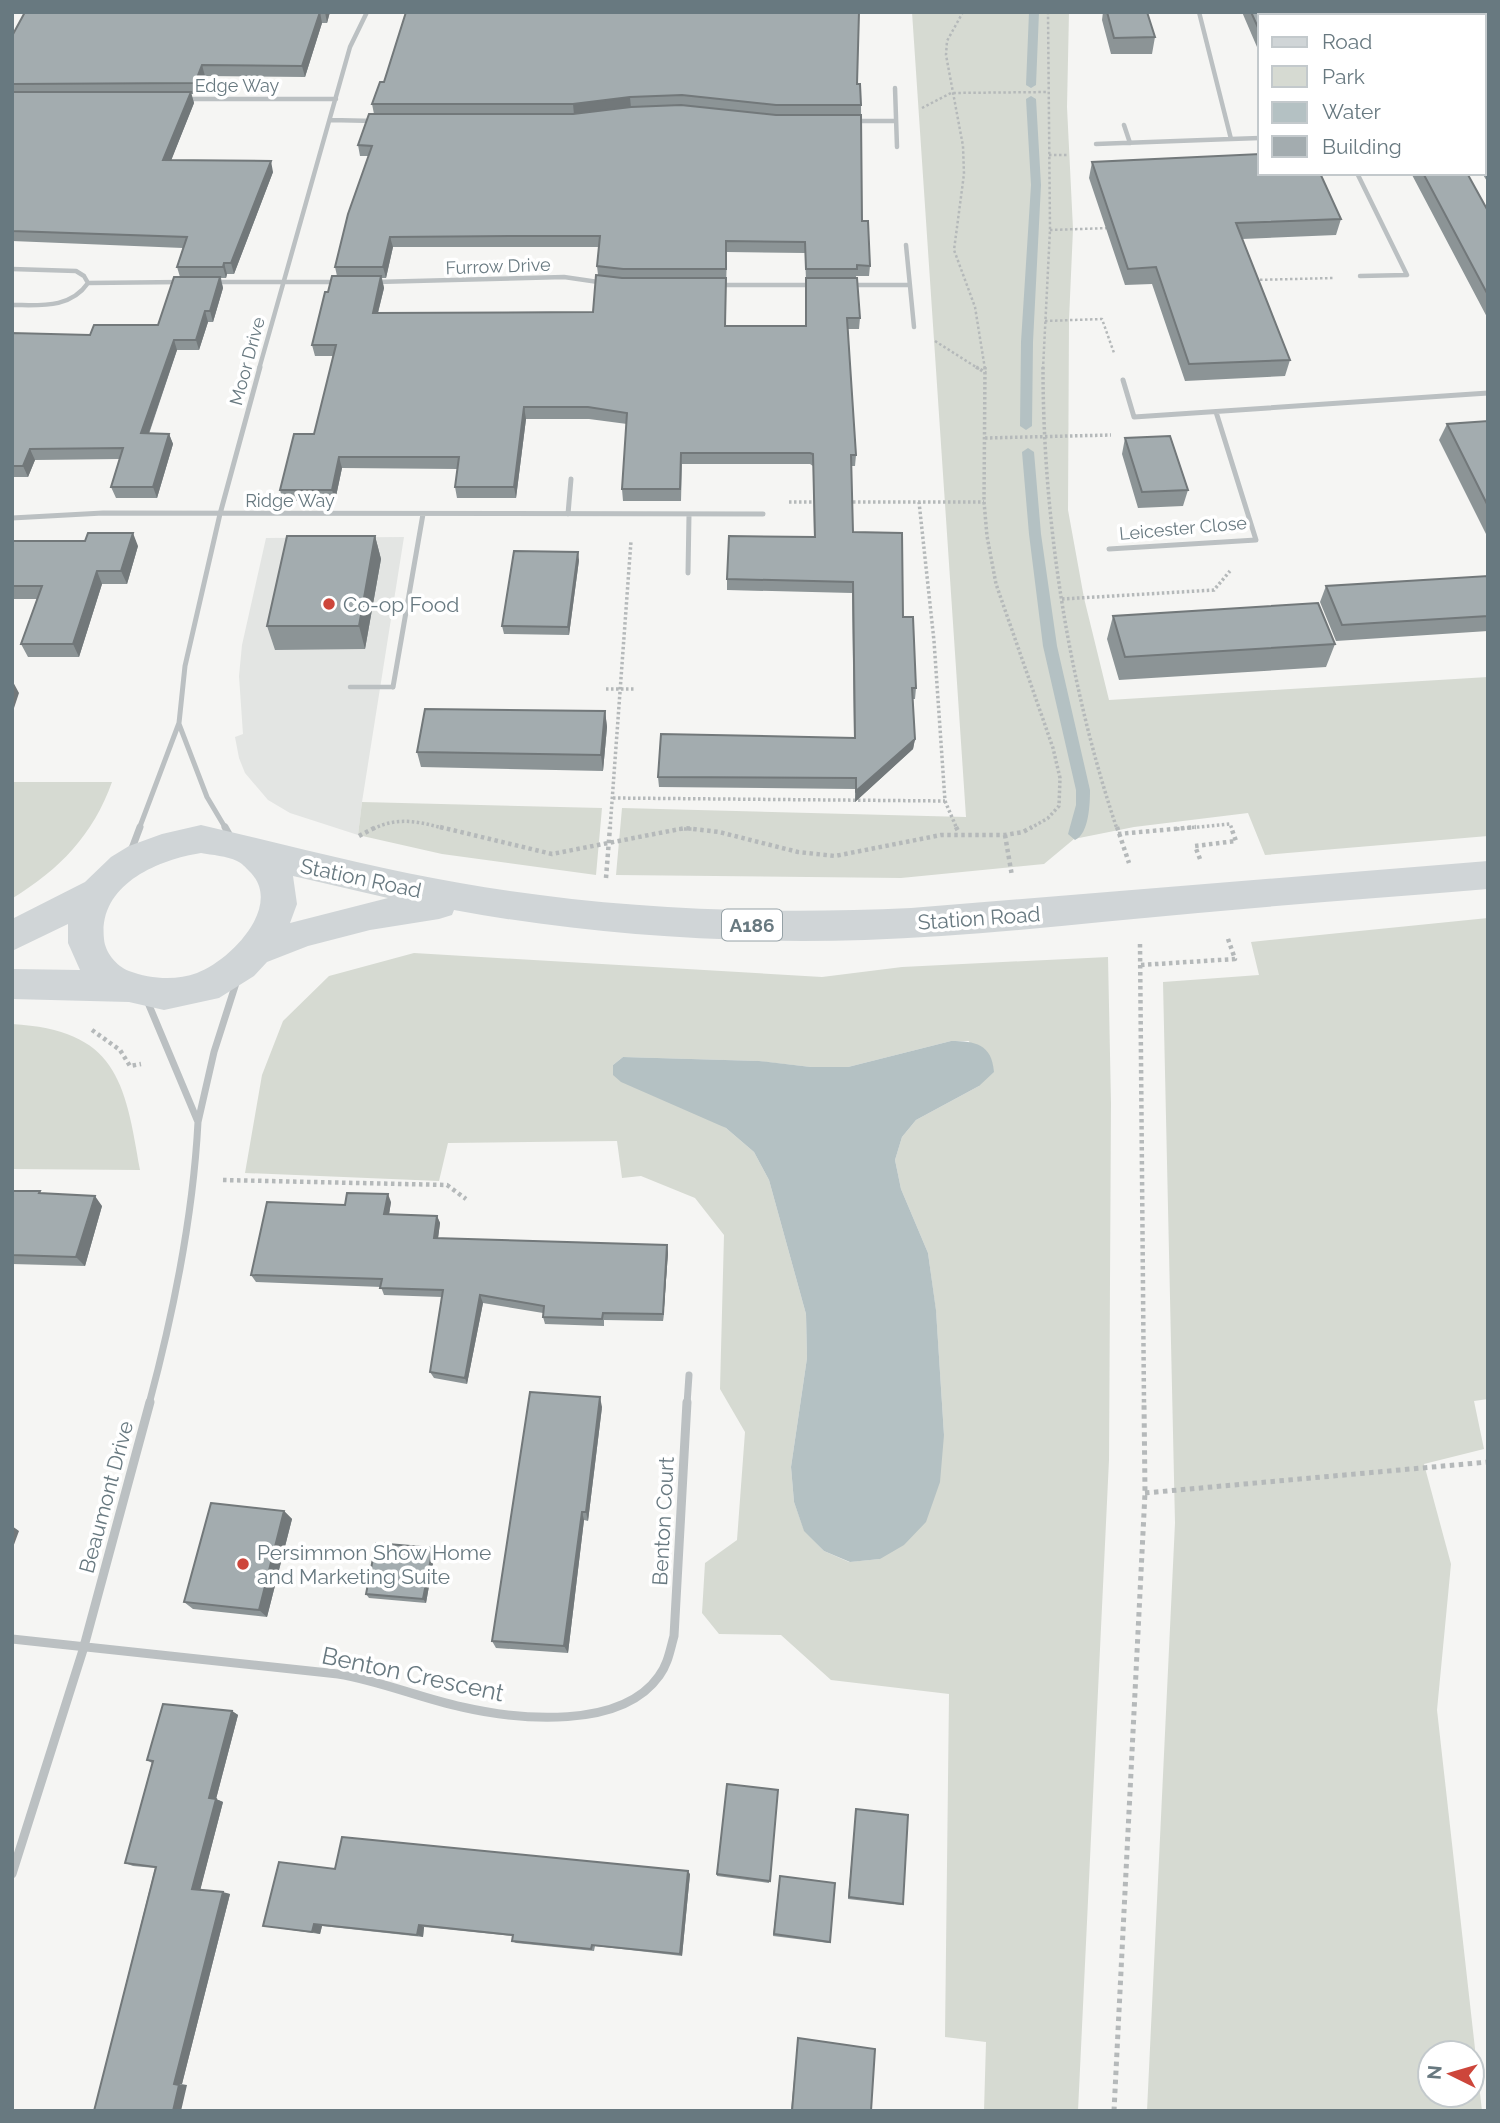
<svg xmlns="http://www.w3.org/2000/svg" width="1500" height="2123" font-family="Raleway,sans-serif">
<rect width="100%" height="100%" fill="#f5f5f3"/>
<!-- built -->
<path fill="#e3e5e3" d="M404,537l-42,265 -4,33 -68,-22 -22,-13 -23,-27 -6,-15 -4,-21 8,-3 -4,-58 3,-31 24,-107z"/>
<!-- green -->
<path fill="#d6dad2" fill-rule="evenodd" d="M912,12h157l-2,95 6,122 -4,91 -1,190 16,88 25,102 379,-23v159l-223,19 -17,-42 -114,14 -60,12 -30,25 -143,14 -285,-3 6,-67 344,9z
M12,782h100c-19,53 -52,87 -99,116z
M362,802l240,6 -6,67 -154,-21 -84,-19z
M1488,918v481l-14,2 10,48 -60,15 27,100 -14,146 45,401h-335l28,-588 -12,-541 96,-7 -8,-33zM1472,2053v42h-42v-42z
M414,953l408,24 80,-10 206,-10 3,146 -2,357 -31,651h-94l2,-69 -41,-5 4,-343 -118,-14 -50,-45 -62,-1 -17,-21 3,-50 32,-23 8,-108 -25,-43 4,-154 -29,-37 -54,-22 -19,2 -5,-37 -169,2 -9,38 -194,-8 17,-98 21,-54 46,-45zM951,1041h18l10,45 -63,34 -14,17 -7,23 6,29 27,64 8,58 8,124 -64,124 -31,3 -25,-11 -20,-21 -10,-28 -3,-35 16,-109 -1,-44 -37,-134 -15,-28 -28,-24 -113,-63 10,-8 135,4 53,6h37z
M12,1024c104,6 113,56 128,146l-128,-1z"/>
<!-- water -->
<path fill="#b4c1c3" d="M951,1041c24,0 41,3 43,31l-15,14 -63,34 -14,17 -7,23 6,29 27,64 8,57 8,125 -4,47 -14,40 -22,23 -24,14 -30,3 -26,-11 -20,-20 -10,-29 -3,-35 16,-109 -1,-44 -37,-134 -15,-28 -28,-24 -105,-46 -8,-7v-10l10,-8 136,4 52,6h37z"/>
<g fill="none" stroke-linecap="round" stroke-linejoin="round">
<!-- stream -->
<path fill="#b4c1c3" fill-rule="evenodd" d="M1029,12h10l-3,73 -5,3 -5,-3z
M1031,96l5,3 5,86 -8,157 -1,84 -6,4 -6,-4 1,-84 10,-157 -5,-86z
M1028,448l6,4 7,82 16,112 33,144c0,14 -1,44 -15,50l-7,-6 8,-29v-15l-33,-144 -14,-112 -7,-82z"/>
<!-- path-far3 -->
<path stroke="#b5b9ba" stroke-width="2.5" stroke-dasharray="2.5 2.5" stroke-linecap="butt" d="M963,12l-16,29 -1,14 17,91 1,28 -10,76 21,57 10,62
M922,108l29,-15 97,-1
M1049,155h20
M1050,230l59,-2
M1255,280l78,-2
M1045,321l57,-2 12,34
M935,341l44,28
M1043,369l7,-139 -2,-218"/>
<!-- path-far2 -->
<path stroke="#b5b9ba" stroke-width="3.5" stroke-dasharray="2.5 2.5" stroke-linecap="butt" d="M976,367l10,6
M985,367l-1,135 3,34 9,48 57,164 7,30 -1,28 -11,12 -19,11
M1043,367c0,153 25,316 74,462
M985,438l126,-3
M789,502h30
M848,502h136
M1062,599l152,-9 16,-19
M606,689h30
M613,798l332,3 -11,-160 -15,-139
M945,801l12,28
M373,829c25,-13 48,-7 73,0
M610,829l21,-288
M679,829h13
M1177,829l53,-5 2,5"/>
<!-- path-far1 -->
<path stroke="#b5b9ba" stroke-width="4.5" stroke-dasharray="3.5 3.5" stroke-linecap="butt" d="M440,827l112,27 133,-26 34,4 79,20 37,4 106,-21h64l18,-3 9,-5
M956,827l3,6
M1117,827l12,36
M1118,834l78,-7
M1005,835l7,41
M359,836l17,-9
M1200,859l-5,-13 41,-5 -5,-14
M606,878l4,-51
M1140,944l4,460
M1141,965l94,-6 -8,-23
M92,1030l28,20 10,16 11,-2
M223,1180l224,5 19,14"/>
<!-- path -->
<path stroke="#b5b9ba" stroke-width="5" stroke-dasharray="4.5 4.5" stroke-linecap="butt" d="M1145,1493l343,-31
M1114,2111l31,-618 -1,-91"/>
<!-- service -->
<path stroke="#bbc0c2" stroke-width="4.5" d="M350,687h43"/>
<!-- minor-far3 -->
<path stroke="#bbc0c2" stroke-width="4.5" d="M1199,12l32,127 29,-1
M895,88l2,59
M186,99h150
M330,120l45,1
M855,121h41
M1124,125l6,18
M1096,144l135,-5
M1357,173l50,102 -47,1
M906,245l8,82
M12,269l64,2 8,5 4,7
M215,282h124
M376,282l188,-5 41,6
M88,283l94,-1
M718,285h97
M851,285h58
M12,305c28,0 58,4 76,-22
M259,369l91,-322 17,-35"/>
<!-- minor-far2 -->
<path stroke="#bbc0c2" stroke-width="5" d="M1123,380l11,37 354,-24
M568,514l3,-35
M12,518l91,-5 660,1
M1109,549l147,-9 -40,-128
M688,573l1,-58
M393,687l30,-173
M179,724l28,73 19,32
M139,829l40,-106 6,-57 35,-152 40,-147"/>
<!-- minor-far1 -->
<path stroke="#bbc0c2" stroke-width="7" d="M225,827l5,9
M131,851l9,-24
M146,998l52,124 16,-70 23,-72
M149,1404c25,-93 44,-186 49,-282
M687,1404l2,-29"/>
<!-- minor -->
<path stroke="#bbc0c2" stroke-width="9" d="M12,1639l326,35c43,7 82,24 124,33 57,13 159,23 197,-31 9,-12 11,-26 15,-40l13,-234
M12,1874l71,-224 67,-248"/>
<!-- primary -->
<path fill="#d0d5d7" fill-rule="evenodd" d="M201,825c87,20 172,43 259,58 149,26 300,32 451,25l577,-47v28c-97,8 -194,15 -290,24 -111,10 -222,23 -333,27 -137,4 -276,-5 -411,-30l-2,5 -13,4 -69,11 -62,16 -41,16 -13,14 -35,22 -55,12 -35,-8 -117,-3v-30l68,1 -12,-27v-19l-56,27v-32l73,-37 26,-25 18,-11 33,-12zM201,853c11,2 26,3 36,8 5,2 9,7 12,10 36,34 -19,90 -52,102 -21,8 -47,6 -68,-2 -13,-5 -24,-19 -25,-32 -6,-54 53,-79 97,-86zM293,876l95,22 -98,25 7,-19z"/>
</g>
<!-- wall -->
<path fill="#8c9496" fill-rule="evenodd" d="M25,12h305l-3,11h-5l-17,54 -100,-1 -7,18h-7l3,9 -23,57 102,12 -39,102h-7l-1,4h-5l2,10 -10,34h-5l-9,28h-22l-28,84h20l4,10 -16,54h-41l-5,-11 9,-28 -85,1 -7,17h-16v-144l78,2 68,-10 22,-48 -3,-10 6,-19 -171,-7v-205z
M1103,12h44l8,25 -3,17h-41l-9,-34z
M1242,12h197l-179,4v38z
M1484,75h4v108l-6,-10h2z
M384,82l473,2 4,21 1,116 8,45 -1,10h-13l4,42 -1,11h-11l8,126 -1,11h-4l2,66 50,85 13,71 -1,11h-2l2,40 -2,10 -58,53v-13l-196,-2 -1,-10 196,-39 -2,-145 -125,-3v-11l87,-42 -1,-71 -3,-2h-128l-1,37h-58l-1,-12 5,-65 -38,-5h-63l-10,79h-59l-2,-11 3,-18 -116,-1 -7,33h-52l-3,-11 34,-56 19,-78h-18l-3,-11 16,-53 9,-16 -2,-9 34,-111h-9l-2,-11 16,-31 -2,-10zM393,247h206l-2,19 1,9 -5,37 -215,1 6,-25 -2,-10h4zM727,252l78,1 1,27 -1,46h-80z
M1092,162l249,57 -5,16 -94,4 48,121 -5,16 -100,5 -33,-97 -27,1 -36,-107z
M1411,173h56l21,38v108z
M1488,421v117l-49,-98 8,-16z
M1125,438l63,52 -5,16 -45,2 -16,-54z
M375,536l6,23 -16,90 -90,1 -8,-24z
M12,541l126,5 -11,38h-25l-23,73h-51l-7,-13 16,-45h-25z
M579,560l-10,75 -65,-1 -2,-8z
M1488,576v55l-152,10 -16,-39 6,-16z
M1113,616l222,28 -9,23 -207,13 -12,-41z
M605,711l2,16 -4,44 -182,-4 -4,-15z
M12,1191l30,2 60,13 -17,60 -73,-2z
M391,1202l-2,12 48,2 3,7 -2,15 229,7 1,8 -5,68 -59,-1v6l-59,-2 -2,-7v-4l-60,-10 -16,81 -33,-6 -4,-6 12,-75 -58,-2 -3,-8 -125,-5 -5,-7 94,-70z
M602,1407l-14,114 -4,-1 -16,133 -72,-5 -4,-7z
M284,1511l8,8 -25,98 -74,-8 -9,-7z
M433,1548l2,4 -9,51 -57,-5 -3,-4z
M232,1711l6,4 -22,84 7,3 -23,88 30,4 -48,190 5,1 -93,26 61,-243 -22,-2 -8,-3 27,-100 -5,-3z
M778,1790l-9,93 -52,-7v-2z
M856,1809l47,95 -2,1 -53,-6z
M335,1869l355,5 -8,82 -87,-10 -1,5 -78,-8 -4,-2 1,-5 -89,-9 -1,10 -101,-11 -2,8 -57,-8z
M780,1876l50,66 -1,1 -56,-7z
M798,2038l77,11 -4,62h-80z"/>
<!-- shaded-wall -->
<path fill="#72787a" d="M320,12l2,11 -17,54 -3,-11z
M325,12h5l-3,11z
M202,65l3,11 -7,18 -3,-11z
M191,92l3,11 -27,68 -4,-11z
M630,97l1,11 -57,7 -1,-11z
M271,161l2,11 -39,102 -3,-11z
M390,237l3,10 -7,31 -3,-11z
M224,263l3,11 -1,4 -3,-11z
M381,276l3,12 -9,36 -2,-11z
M220,277l3,11 -10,34 -3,-11z
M205,311l3,11 -9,28 -3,-10z
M174,340l3,10 -32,94 -4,-11z
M524,407l2,12 -10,79 -2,-11z
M169,434l4,10 -16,54 -4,-11z
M30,449l5,11 -7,17 -5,-11z
M339,457l3,11 -7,33 -3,-11z
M133,533l5,13 -11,38 -6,-13z
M375,536l6,23 -16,90 -6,-23z
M578,552l1,8 -10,75 -1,-8z
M97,571l5,13 -23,73 -6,-13z
M12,680l7,13 -7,21z
M605,711l2,16 -4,44 -2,-16z
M915,739l-2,10 -58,53 1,-11z
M388,1194l3,8 -3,19 -4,-7z
M95,1196l7,10 -17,60 -9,-9z
M437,1216l3,7 -3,23 -3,-8z
M667,1245l1,8 -5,68v-7z
M480,1295l3,8 -16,81 -2,-6z
M600,1397l2,10 -14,114 -2,-9z
M284,1511l8,8 -25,98 -8,-7z
M582,1512l2,8 -16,133 -4,-7z
M12,1526l7,5 -7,19z
M433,1548l2,4 -9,51 -3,-4z
M232,1711l6,4 -22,84 7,3 -23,89 -8,-2 17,-91z
M688,1871l2,3 -8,82 -2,-2z
M223,1892l7,2 -48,190h-8z
M314,1924l8,2 -2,8 -8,-2z
M419,1925l5,2 -1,10 -6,-2z
M179,2085h8l-6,26h-8z"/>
<!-- building -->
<path fill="#a3acaf" stroke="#72787a" stroke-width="2" d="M25,12h300h-5l-18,54 -100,-1 -7,18 -183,1v-48z
M406,12h453l-2,72h3l1,21h-85l-94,-10 -52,2 -57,7h-201l8,-22h4z
M1107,12h40l8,25 -41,1z
M1251,12h188l2,3 -181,1v16z
M1484,75h4v35l-2,1 2,7v41l-4,-6z
M12,92h179l-28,68 108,1 -40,102h-7l-1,4h-46l10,-30 -175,-6z
M681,105l95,10h85l1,106h6l2,45 -13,-1v4h-51l-1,-27 -79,-1v28h-103l-26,-3 3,-30h-89l-121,1 -7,30h-48l13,-53 24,-68 -14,-1 11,-31h204l58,-7z
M1260,154v19h60l21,46 -105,4 54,137 -101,4 -33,-97 -28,2 -36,-107z
M1423,173h44l21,38v84z
M596,275l26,3h104l-1,48h81v-48h51l3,40h-13l9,137h-5l2,77 49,1 1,84h10l3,71h-4l3,51 -59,52v-13l-198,-1 3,-43 194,4 -2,-156 -126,-3 2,-43 86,1 -2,-83 -3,-1h-129l-1,36h-58l5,-76 -39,-6h-64l-10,80h-59l4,-30h-120l-7,33h-52l14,-56h20l22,-89h-24l13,-53h3l4,-16h49l-8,37 220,-1z
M174,277h46l-10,34h-5l-9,29h-22l-33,93 28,1 -16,53h-42l12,-39 -93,1 -7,17h-11v-133l78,2 4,-10h64z
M1488,421v85l-41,-82z
M1170,436l18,54 -46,2 -17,-54z
M88,533h45l-12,38h-24l-24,73h-52l21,-58h-30v-45h73z
M287,536h88l-16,90h-92z
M514,551l64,1 -10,75 -66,-1z
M1488,576v40l-146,9 -16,-39z
M1318,603l17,41 -210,13 -12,-41z
M425,709l180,2 -4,44 -184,-3z
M12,1191h28l-1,2 56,3 -19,61 -64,-2z
M347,1193l41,1 -4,20 53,2 -3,22 233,7 -4,69 -60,-1 -1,6 -59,-2 1,-11 -64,-11 -15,83 -35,-6 13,-82 -63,-2 2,-9 -131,-4 16,-73 78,3z
M530,1392l70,5 -14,115h-4l-18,134 -72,-5z
M211,1503l73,8 -25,99 -75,-8z
M376,1543l57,5 -10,51 -57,-5z
M163,1704l69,7 -23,87 7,1 -24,90 31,3 -49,192 5,1 -6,26h-79l62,-244 -31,-4 28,-102 -6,-1z
M727,1784l51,6 -8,91 -53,-7z
M856,1809l52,6 -5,89 -54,-7z
M342,1837l346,34 -8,83 -88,-9 -1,4 -79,-8 1,-6 -94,-10 -2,10 -103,-11 -2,8 -49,-6 16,-64 56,7z
M780,1876l55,7 -5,59 -56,-8z
M798,2038l77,11 -4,62h-79z"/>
<!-- markers -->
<g fill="#cd463b" stroke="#fff" stroke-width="2.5">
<circle cx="329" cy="604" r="7"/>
<circle cx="243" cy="1564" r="7"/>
</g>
<g text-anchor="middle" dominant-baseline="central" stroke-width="7" stroke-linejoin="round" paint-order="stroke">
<!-- far-street labels -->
<g font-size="18" fill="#687980" stroke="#fff">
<text x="237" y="85">Edge Way</text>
<text transform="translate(498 266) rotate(-2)">Furrow Drive</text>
<text transform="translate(247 361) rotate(-75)">Moor Drive</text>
<text x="290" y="500">Ridge Way</text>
<text transform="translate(1183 528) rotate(-5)">Leicester Close</text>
</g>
<!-- shield labels -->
<rect fill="#fff" stroke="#95a1a6" stroke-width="2" x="722" y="909.5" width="60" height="31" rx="5"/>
<g font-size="19" font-weight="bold" fill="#687980">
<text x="752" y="925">A186</text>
</g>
<!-- poi labels -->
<g font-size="21" fill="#687980" stroke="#fff" text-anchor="start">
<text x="343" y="604">Co-op Food</text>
<text x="257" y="1552">Persimmon Show Home<tspan x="257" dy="24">and Marketing Suite</tspan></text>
</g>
<!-- street labels -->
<g font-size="21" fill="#687980" stroke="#fff">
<text transform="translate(361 878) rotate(12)">Station Road</text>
<text transform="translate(979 918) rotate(-4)">Station Road</text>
<text transform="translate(106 1497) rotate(-75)">Beaumont Drive</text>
<text transform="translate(663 1521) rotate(-87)">Benton Court</text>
</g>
<!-- near-street labels -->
<g font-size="24" fill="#687980" stroke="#fff">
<text transform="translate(413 1674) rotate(12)">Benton Crescent</text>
</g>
</g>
<!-- border -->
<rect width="1500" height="2123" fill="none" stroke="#687980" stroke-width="28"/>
<!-- legend -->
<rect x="1258" y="14" width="228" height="161" fill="#ffffff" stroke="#c3c9cc" stroke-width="2"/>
<rect x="1272" y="37" width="35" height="10" fill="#d0d5d7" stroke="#c3c9cc" stroke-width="2"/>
<text x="1322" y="49" font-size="21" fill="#687980">Road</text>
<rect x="1272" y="66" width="35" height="21" fill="#d6dad2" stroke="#c3c9cc" stroke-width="2"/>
<text x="1322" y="84" font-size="21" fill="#687980">Park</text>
<rect x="1272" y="102" width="35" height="21" fill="#b4c1c3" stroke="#c3c9cc" stroke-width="2"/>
<text x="1322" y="119" font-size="21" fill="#687980">Water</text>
<rect x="1272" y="136" width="35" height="21" fill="#a3acaf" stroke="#c3c9cc" stroke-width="2"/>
<text x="1322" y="154" font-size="21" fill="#687980">Building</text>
<!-- north arrow -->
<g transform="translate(1451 2074) rotate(275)"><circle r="33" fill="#ffffff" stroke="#c3c9cc" stroke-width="2"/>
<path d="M0-5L12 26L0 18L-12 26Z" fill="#cd463b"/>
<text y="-10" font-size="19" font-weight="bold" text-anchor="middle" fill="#687980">N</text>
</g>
</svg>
